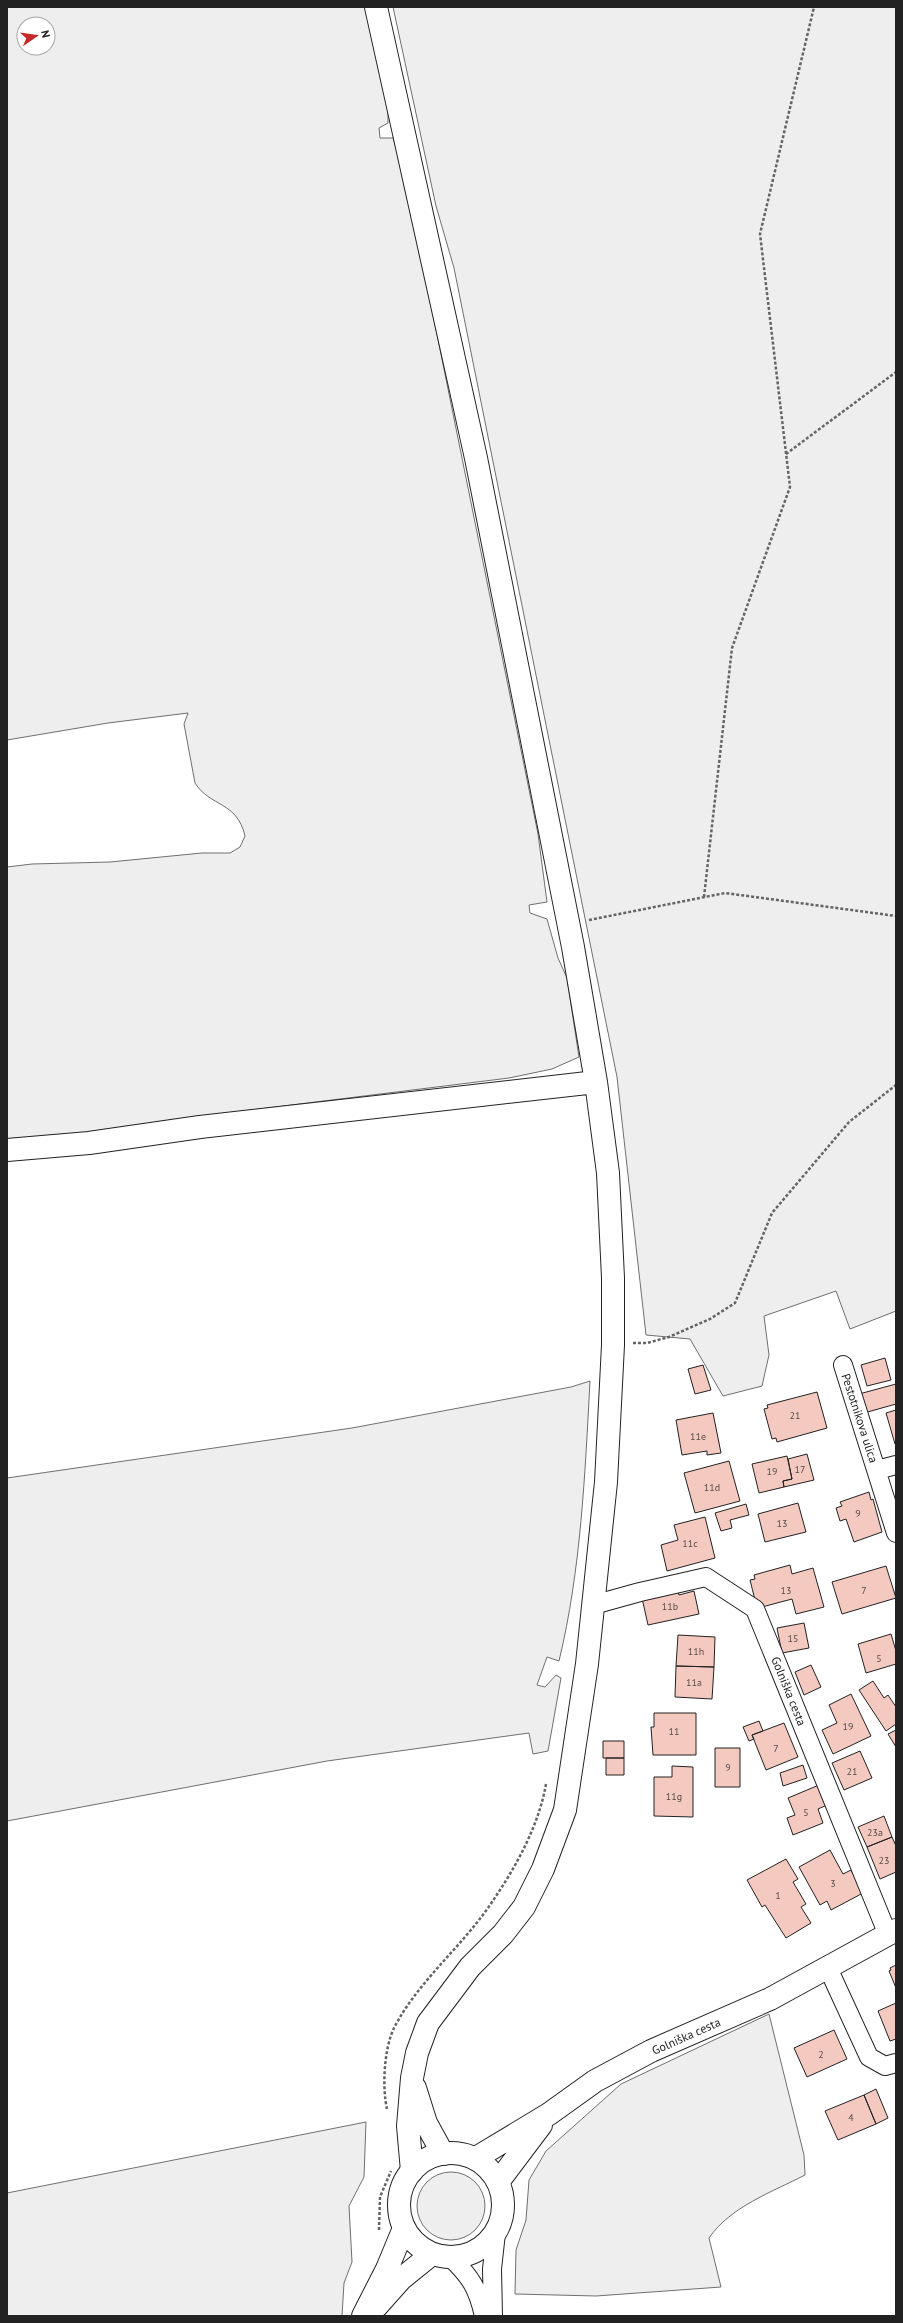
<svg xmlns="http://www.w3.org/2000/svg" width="903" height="2323" font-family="'PT Sans',sans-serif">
<rect width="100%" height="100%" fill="#fff"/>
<!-- green -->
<path fill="#eee" stroke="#6f6f6f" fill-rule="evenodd" d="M7,7h360l21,96v20l-9,5 1,10h13l12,38 133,658 9,68 -18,3 1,8 17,6 11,39 9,20 12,79 -27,12 -43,9 -338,42 -164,25v-278l25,-3 78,-2 92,-9h28l10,-6 5,-11c-8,-35 -35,-29 -50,-53l-11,-59 4,-11 -80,10 -101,17zM24,24h24v24h-24z
M393,7h503v1304l-46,18 -14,-38 -72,25 5,39 -7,31 -39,10 -33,-57 -44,-4 -29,-258 -163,-809 -18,-62z
M590,1381c-5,93 -9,189 -31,280l-12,-4 -10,28 8,2 11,-12 5,3 -13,73 -15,3 -4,-21 -202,28 -320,60v-343l345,-50 219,-41z
M769,2014l35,141 1,20c-33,17 -75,32 -96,63l12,49 -125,9 -81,-2 1,-44 10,-30 3,-40 17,-29 75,-67z
M366,2122l-2,55 -15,29 3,56 -8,21 -2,33h-335v-123z
M417 2206a34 34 0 1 1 68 0a34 34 0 1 1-68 0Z"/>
<!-- building -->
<path fill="#f3c9c0" stroke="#222" d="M885,1358l6,22 -24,6 -6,-21z
M703,1365l8,25 -16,4 -7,-25z
M896,1384v20l-32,9 -5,-19z
M817,1392l10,36 -50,14 -1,-4 -4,1 -8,-30 4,-1 -1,-3z
M896,1410v34h-1l-9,-31z
M713,1413l8,40 -14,2v-4l-25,4 -6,-35z
M807,1454l7,26 -30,7 -1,-6 9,-2 -4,-20z
M787,1456l5,23 -9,2 1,6 -25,6 -7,-29z
M729,1461l11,40 -45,12 -11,-40z
M869,1492l2,8 2,-1 9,33 -28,10 -8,-23 -6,2 -4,-13 6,-2 -2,-4z
M798,1503l8,29 -41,10 -7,-28z
M746,1504l3,11 -19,5 2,8 -11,3 -6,-18z
M705,1517l10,41 -48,13 -6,-26 17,-5 -4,-15z
M790,1565l2,9 21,-6 11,39 -28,7 -4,-15 -30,8 -1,-5 -5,2 -6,-24 5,-1 -1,-4z
M886,1566l10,32 -54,16 -10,-32z
M678,1590l1,5 15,-4 5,23 -51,11 -6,-27z
M804,1623l5,25 -27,5 -5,-25z
M891,1634l5,17v13l-30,9 -8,-29z
M678,1635l37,2 -1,30 -38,-1z
M811,1665l10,22 -17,8 -9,-23z
M676,1666l38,1 -2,32 -37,-2z
M873,1681l11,17 4,-3 8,12v17l-10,7 -27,-41z
M851,1694l20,42 -38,18 -11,-24 15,-7 -8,-18z
M654,1713h42v42h-43l-2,-28h3z
M759,1721l4,10 -11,4 2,4 -5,2 -6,-14z
M784,1723l14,34 -32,13 -14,-35z
M896,1730v17l-8,-13z
M603,1741h21v17h-21z
M715,1748h25v39h-25z
M860,1751l12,27 -28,12 -12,-27z
M606,1758h18v17h-18z
M803,1765l4,13 -24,8 -3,-13z
M672,1766l21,1v50l-39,-1v-39h18z
M819,1785l8,20 -9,4 5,14 -30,12 -6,-17 8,-3 -7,-17z
M884,1816l8,21 -25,10 -9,-20z
M892,1837l4,9v26l-16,7 -13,-32z
M830,1850l13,24 8,-4 12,23 -32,17 -4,-9 -7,4 -21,-38z
M786,1859l12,20 -5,3 13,22 -5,3 10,16 -25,15 -21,-33 -3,2 -15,-27z
M896,1965v23l-7,-17 2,-1 -1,-2z
M896,2003v36l-6,2 -12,-30z
M834,2030l13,29 -40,18 -13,-29z
M876,2089l12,29 -12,6 -12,-29z
M864,2095l12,29 -38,16 -13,-29z"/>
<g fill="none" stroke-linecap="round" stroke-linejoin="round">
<defs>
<path id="minor" d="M843,1365l53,168
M877,1470l19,-5
M593,1605l47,-13 66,-15 49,32 133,326
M828,1968l41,89 16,9 11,-3
M451,2258c20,19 27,31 33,58
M493,2316l-1,-47 4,-36"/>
<path id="tertiary" d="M376,7l100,451 97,489 23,135 12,91 5,105v67l-7,137 -19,182 -22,146 -22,59 -19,38 -21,27 -33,33 -42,56 -11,30 -5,25 -4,48 4,45
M7,1150l82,-7 111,-16 396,-45
M415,2088l11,35 17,31"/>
<path id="secondary" d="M399 2205a52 52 0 1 1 104 0a52 52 0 1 1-104 0Z
M476,2158l73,-44 46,-33 56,-30 119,-52 126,-69
M498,2182l43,-57
M377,2306l24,-27 31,-25
M363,2316l24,-47 17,-41"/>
</defs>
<!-- minor casing -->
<use href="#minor" stroke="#222" stroke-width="20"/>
<!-- tertiary casing -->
<use href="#tertiary" stroke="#222" stroke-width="24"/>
<!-- secondary casing -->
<use href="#secondary" stroke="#222" stroke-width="24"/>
<!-- path -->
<path stroke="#646464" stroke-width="2.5" stroke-dasharray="3 2" stroke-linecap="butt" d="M786,454l110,-82
M704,897l28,-249 58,-161 -30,-253 54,-227
M589,920l136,-27 171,23
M633,1343h14l22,-6 41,-18 25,-16 37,-90 77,-91 47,-37
M387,2109c-5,-22 -3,-60 7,-81 24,-47 69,-82 98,-126 24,-35 47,-77 54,-118
M379,2230l1,-33 11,-26"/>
<!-- minor -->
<use href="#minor" stroke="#fff" stroke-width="18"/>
<!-- tertiary -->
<use href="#tertiary" stroke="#fff" stroke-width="22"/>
<!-- secondary -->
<use href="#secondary" stroke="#fff" stroke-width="22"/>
</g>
<g text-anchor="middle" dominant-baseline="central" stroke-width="3" stroke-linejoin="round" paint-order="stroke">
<!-- number labels -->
<g font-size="10" fill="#564c4a">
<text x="795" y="1415">21</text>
<text x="698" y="1436">11e</text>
<text x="800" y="1469">17</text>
<text x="772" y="1471">19</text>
<text x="712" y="1487">11d</text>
<text x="858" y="1513">9</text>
<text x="782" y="1523">13</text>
<text x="690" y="1543">11c</text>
<text x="786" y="1590">13</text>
<text x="864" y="1590">7</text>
<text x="670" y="1606">11b</text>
<text x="793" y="1638">15</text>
<text x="696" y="1651">11h</text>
<text x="879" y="1658">5</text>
<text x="694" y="1682">11a</text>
<text x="848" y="1726">19</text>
<text x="674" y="1731">11</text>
<text x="776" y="1748">7</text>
<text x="728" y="1767">9</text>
<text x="852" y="1771">21</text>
<text x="674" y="1796">11g</text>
<text x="806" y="1812">5</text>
<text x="875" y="1832">23a</text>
<text x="884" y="1860">23</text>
<text x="833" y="1883">3</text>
<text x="778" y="1895">1</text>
<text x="821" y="2054">2</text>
<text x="851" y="2117">4</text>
</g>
<!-- street labels -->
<g font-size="12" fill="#222" stroke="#fff">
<text transform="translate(860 1418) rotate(72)">Pestotnikova ulica</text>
<text transform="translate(789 1691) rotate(68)">Golniška cesta</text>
<text transform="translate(686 2036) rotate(-24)">Golniška cesta</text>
</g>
</g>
<!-- border -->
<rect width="903" height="2323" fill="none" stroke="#222222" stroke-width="16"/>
<!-- north arrow -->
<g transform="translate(36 36) rotate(77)"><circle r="19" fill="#ffffff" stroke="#a7a7a7"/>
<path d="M0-3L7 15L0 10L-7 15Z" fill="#c62828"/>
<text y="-6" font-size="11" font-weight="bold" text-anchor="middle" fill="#222222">N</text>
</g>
</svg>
